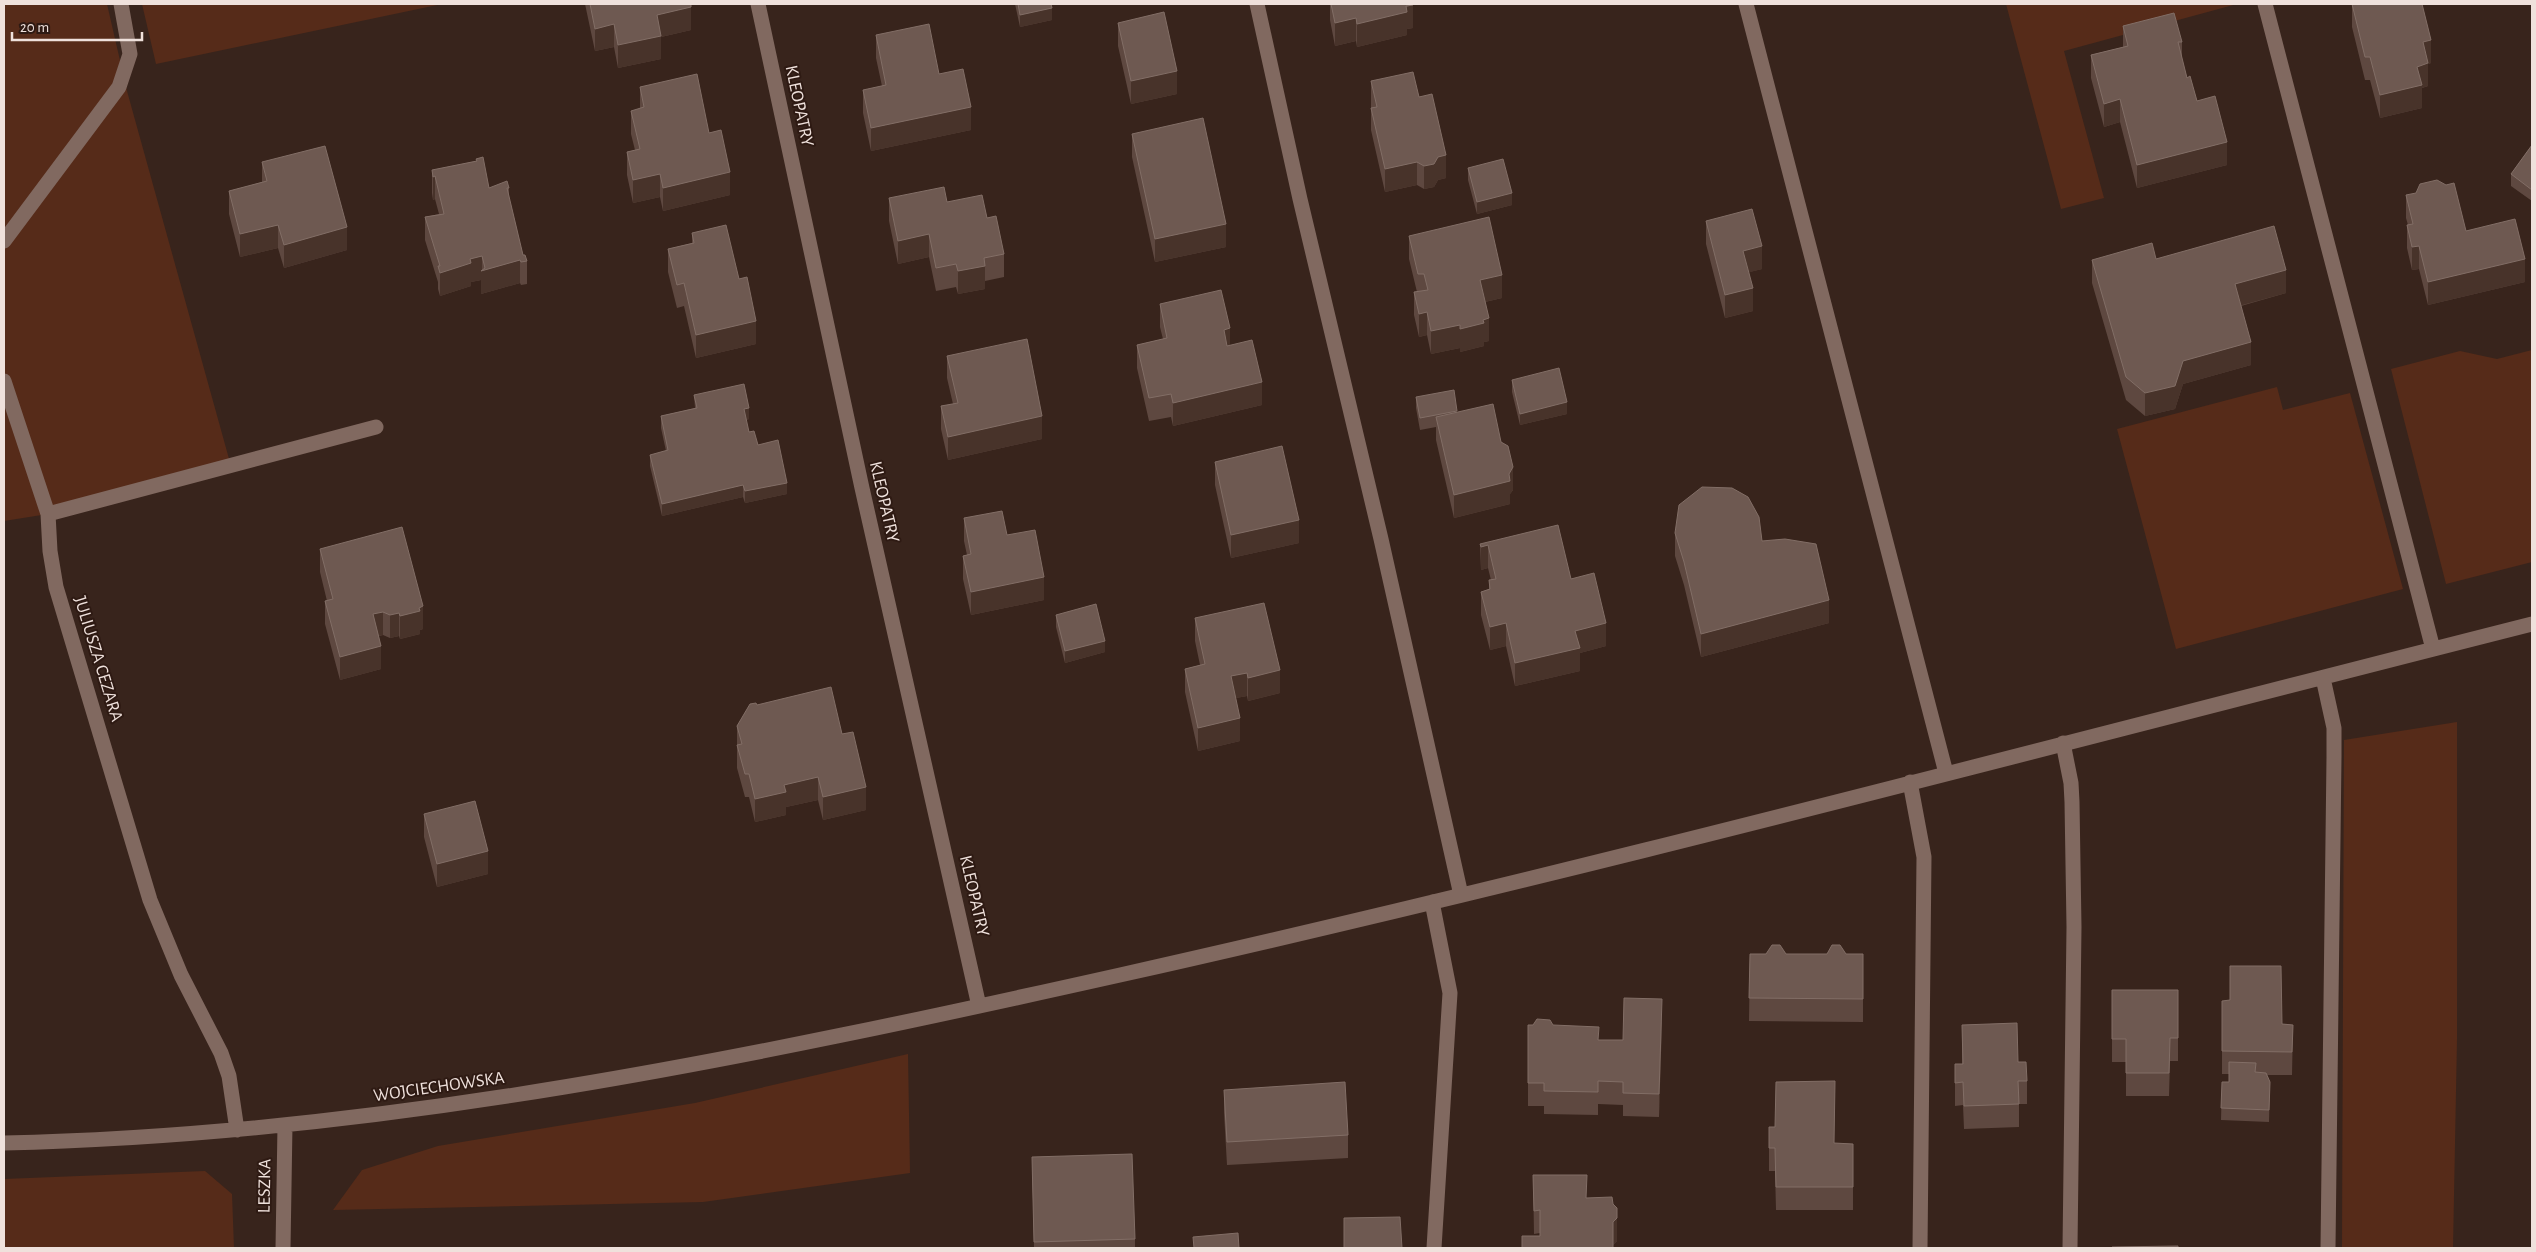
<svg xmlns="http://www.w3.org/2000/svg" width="2536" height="1252" font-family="'Alegreya Sans',sans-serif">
<rect width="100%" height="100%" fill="#38241c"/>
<!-- green -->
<path fill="#562b19" d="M4,4h103l20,87 104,375 -183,48 -44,7z
M142,4h300l-286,60z
M2006,4h231l-173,47 40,147 -43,11z
M2532,350v212l-86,22 -55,-215 69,-18 37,8z
M2277,387l6,23 67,-17 53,196 -227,60 -59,-220z
M2457,722v317l-4,209h-111l2,-508z
M908,1054l2,119 -207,29 -370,8 29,-40 76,-24 257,-43z
M205,1171l27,23 2,54h-230v-69z"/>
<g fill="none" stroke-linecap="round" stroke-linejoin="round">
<!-- minor -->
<path stroke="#816960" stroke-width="15" d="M758,4l104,484 117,518
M1257,4l43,195 81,340 80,356
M1746,4l200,769
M2265,4l168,645
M4,241l115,-154 11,-33 -9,-50
M4,381l44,133
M2323,678l11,50v29l-6,491
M2063,743l8,40 1,19 2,125 -4,321
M1910,782l14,75 -4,391
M1432,902l18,91 -16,255
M237,1130l-8,-54 -8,-23 -40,-78 -31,-75 -94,-313 -6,-36 -2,-37 328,-87
M4,1143c377,-8 749,-86 1116,-168 473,-106 942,-232 1412,-351
M283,1248l2,-123"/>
</g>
<!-- wall -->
<path fill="#5e4840" d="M585,4h106v26l-30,7v22l-43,9 -4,-21 -19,4z
M1015,4h36l1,16 -32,7z
M1330,4h83v24l-6,1v6l-50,12 -1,-6 -21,5 -5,-26z
M2352,4l79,59 -3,1v22l-6,2v20l-42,10 -10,-38h-5l-13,-53z
M1118,23l59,71 -46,10 -13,-58z
M2123,26l59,16v17l5,19 40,87 -90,23 -17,-66 -16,5 -13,-49v-23l32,-8z
M876,35l63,39 32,56 -100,21 -8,-38v-23l19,-4 -6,-28z
M1371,81l48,16 27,81 -8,2 -4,7 -10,2 -7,-4 -32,7 -14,-62z
M640,87l69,46 21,62 -67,16 -3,-14 -27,6 -6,-28v-23l8,-2 -4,-16v-23l9,-2z
M1132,134l94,113 -71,15 -23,-105z
M2532,145v56l-21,-15v-12z
M476,159l13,29h20v9l14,58 4,6v23l-6,1 -1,-2 -39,11v-14l-10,2v4l-31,10 -2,-7v-7l-13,-42v-23l14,-3 -4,-15 -2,1 -1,-7v-23l44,-9z
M262,162l85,88 -63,18 -6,-20 -38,9 -11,-43v-23l33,-9z
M1468,168l44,37 -35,9 -9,-34z
M2406,195l60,36 59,51 -97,23 -9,-36 -7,1 -5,-22v-23h1l-2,-7z
M889,198l58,4 40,16 17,36v23l-19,4v8l-27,5 -2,-7 -20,4 -7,-34 -31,7 -9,-43z
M1706,221l56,48 -13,3 4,39 -28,7 -19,-74z
M692,233l47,46 17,65 -60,14 -12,-52 -7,2 -9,-36v-23l24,-6z
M1409,236l93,62 -17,4 4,39 -5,1v4l-24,6v-4l-29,6 -4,-19 -8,2 -5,-22v-23h3l-8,-33z
M2156,259l130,34 -45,13 10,59 -68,19 -8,25 -30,7 -19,-16 -34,-117v-23z
M1160,304l70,42 32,59 -89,21 -2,-9 -22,4 -12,-53v-23l26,-6 -3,-12z
M947,356l95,83 -94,21 -7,-31v-23l12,-2 -6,-26z
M1512,380l55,34 -47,11 -8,-33z
M694,395l55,24 -3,1 3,12 9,13 29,49 -42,9 -2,-6 -81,19 -12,-50v-11l16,-4 -5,-23v-12l34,-8z
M1416,397l41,15 44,30 12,48 -3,4v10l-56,14 -18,-78v-13l-16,3 -4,-22z
M1215,462l84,81 -68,15 -16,-73z
M964,518l80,82 -73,15 -8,-36v-23l4,-1 -3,-14z
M1675,533l87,8 67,82 -128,34 -17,-72 -9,-29z
M1480,544l91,35 35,67 -26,7v18l-65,15 -9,-40 -16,4 -9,-35v-23l8,-3v-9h2l-3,-12 -7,2z
M320,549l103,80 -3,1v4l-20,5 -1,-3 -9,2 -7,-3 -4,1 2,33 -41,11 -15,-56v-23h2l-7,-29z
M1056,615l49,37 -40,11 -9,-36z
M1195,618l85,75 -32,8 -1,-5 -11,2 4,43 -42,10 -13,-59v-23l15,-4 -5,-24z
M757,705l85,29 24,76 -43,10 -5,-20 -32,7v8l-31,7 -6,-25h-4l-8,-29v-42z
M424,814l64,60 -51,13 -13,-50z
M1750,954h113v68l-114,-1z
M2112,990h66v71h-8l-1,35h-43v-34h-14z
M2222,1001l60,23 11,1 -1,50h-25l3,7 -1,40 -48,-2 1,-38h7v-8h-7z
M1662,1022l-3,95 -36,-1v-11l-25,-1v11l-54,-1v-8h-16v-81h25l46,15h24z
M1962,1025l56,37 9,19v23h-8v23l-55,2 -1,-24 -8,1v-42h7z
M1224,1090l124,45v23l-121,7 -3,-52z
M1769,1127l65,16 19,1v66h-77l-1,-39h-6z
M1032,1157l103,82v9h-101z
M1533,1175l54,23 26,6 4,37 -4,4 -73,-9v-3l-6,1z"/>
<!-- shaded-wall -->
<path fill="#48332a" d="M1413,5v23l-6,1v6l-50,12v-23z
M691,7v23l-30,7v22l-43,9v-23l39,-30z
M1052,8v12l-32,7v-12z
M1356,18v23l-21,5v-23z
M614,24v23l-19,4v-22z
M2431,40v23l-3,1v22l-6,2v20l-42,10v-23l37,-28 6,-25z
M1177,71v23l-46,10v-23z
M2120,99v23l-16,5v-23z
M971,107v23l-100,21v-23z
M2227,142v23l-90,23v-23z
M1446,155v23l-8,2 -4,7 -10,2v-23l14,-9z
M1417,162v23l-32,7v-23z
M730,172v23l-67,16v-23z
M660,174v23l-27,6v-23z
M435,176v23l-2,1v-23z
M1512,193v12l-35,9v-12z
M1226,224v23l-71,15v-23z
M278,225v23l-38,9v-23z
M347,227v23l-63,18v-23z
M929,234v23l-31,7v-23z
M1762,246v23l-19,5v-23z
M2419,246v23l-7,1v-23z
M482,256v15l38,-11v23l-39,11v-14l-10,2v4l-31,10v-23l30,-14z
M2525,259v23l-97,23v-23z
M985,266v23l-27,5v-23z
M2286,270v23l-51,14v-23z
M1502,275v23l-22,5v-23z
M1753,288v23l-28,7v-23z
M1427,312v23l-8,2v-23z
M1489,318v23l-5,1v4l-24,6v-23z
M756,321v23l-60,14v-23z
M1460,325v23l-29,6v-23z
M1230,328v23l-6,2v-23z
M2251,342v23l-68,19 -8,25 -30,7v-23l38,-32z
M1262,382v23l-89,21v-23z
M1567,402v12l-47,11v-11z
M749,408v11l-5,2v-12z
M1042,416v23l-94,21v-23z
M1513,467v23l-3,4v10l-56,14v-23l55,-21z
M787,483v11l-42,9v-12z
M743,485v12l-81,19v-12z
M1299,520v23l-68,15v-23z
M1488,545v23l-7,2v-23z
M1044,577v23l-73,15v-23z
M1829,600v23l-128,34v-23z
M423,606v23l-3,1v4l-20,5v-23z
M383,612v23l-10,2v-23z
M399,613v23l-9,2v-23z
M1506,623v23l-16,4v-23z
M1606,623v23l-26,7v18l-65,15v-23l60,-32z
M1105,641v11l-40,11v-12z
M381,646v23l-41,11v-23z
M1280,670v23l-32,8v-23z
M1247,673v23l-16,3v-23z
M1240,718v23l-42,10v-23z
M818,777v23l-32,7v8l-31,7v-23l29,-14z
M866,787v23l-43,10v-23z
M488,851v23l-51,13v-23z
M1662,999v23l-3,95v-23z
M1617,1208v33l-4,4v-23z"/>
<!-- building -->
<path fill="#6e5951" stroke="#826e66" d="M590,4h101v3l-34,8 4,21 -43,9 -4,-21 -19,5z
M1018,4h33l1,4 -32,7z
M1331,4h82v1l-7,1 1,6 -50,12 -1,-6 -21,5z
M2352,4h70l9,36 -8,2 5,21 -11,4 5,18 -42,10 -10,-38h-5z
M1164,12l13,59 -46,10 -13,-58z
M2174,13l8,29h-4l9,36 3,-2 7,25 18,-5 12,46 -90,23 -17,-66 -16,5 -13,-49 37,-9 -5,-20z
M929,24l10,50 24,-5 8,38 -100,21 -8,-38 23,-5 -10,-50z
M1413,72l6,25 13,-3 14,61 -8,2 -4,7 -10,2 -7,-4 -32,7 -14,-61 6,-1 -6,-26z
M697,74l12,59 12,-3 9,42 -67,16 -3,-14 -27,6 -6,-28 13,-3 -9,-38 13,-4 -4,-20z
M1203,118l23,106 -71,15 -23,-105z
M2532,145v45l-21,-16z
M325,146l22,81 -63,18 -6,-20 -38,9 -11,-43 38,-10 -5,-19z
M483,157l6,31 18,-7 2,7h-2l16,67h2l2,6 -6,1 -1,-2 -39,11 4,-3 -3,-12 -12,3 1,4 -31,10 -2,-7h2l-15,-49 19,-3 -9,-38 -2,1 -1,-7 45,-9 -1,-2z
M1503,159l9,34 -35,9 -9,-34z
M2437,180l9,5 8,-2 12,48 49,-12 10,40 -97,23 -9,-36 -7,1 -5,-22 6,-1 -7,-29 10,-2 4,-9z
M944,187l3,15 35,-7 5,23 9,-2 8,38 -20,4 1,8 -27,5 -2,-7 -20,4 -7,-34 -31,7 -9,-43z
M1752,209l10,37 -19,5 10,37 -28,7 -19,-74z
M1489,217l13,58 -22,5 9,38 -6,2 1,3 -24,6v-4l-29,6 -4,-19 -8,2 -5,-22 14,-2 -4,-16h-6l-9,-38z
M726,225l13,54 8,-2 9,44 -60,14 -12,-52 -7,2 -9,-36 26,-6 -2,-10z
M2274,226l12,44 -51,14 16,58 -68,19 -8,25 -30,7 -19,-16 -34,-117 60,-17 4,16z
M1221,290l9,38 -6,2 3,16 25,-6 10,42 -89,21 -2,-9 -22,4 -12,-53 30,-7 -7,-34z
M1027,339l15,77 -94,21 -7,-31 17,-3 -11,-47z
M1559,368l8,34 -47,12 -8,-34z
M744,384l5,24 -5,1 5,23 5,-1 4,14 20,-5 9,43 -42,8 -2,-6 -81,19 -12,-49 18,-5 -7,-34 36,-8 -3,-13z
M1454,390l3,21 -37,7 -4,-21z
M1493,404l8,38 7,4 5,21 -4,7 1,7 -56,14 -18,-78z
M1282,446l17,74 -68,15 -16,-73z
M1702,487l30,1 16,9 11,20 3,24 23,-2 31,5 13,56 -128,34 -17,-72 -9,-29 4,-28z
M1002,511l5,24 28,-5 9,47 -73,15 -8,-36 8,-2 -7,-36z
M1558,525l13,54 23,-6 12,50 -31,8 5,17 -65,15 -9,-40 -16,4 -9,-35 9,-3 -1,-9 7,-1 -8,-34 -7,2 -1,-3z
M402,527l21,79 -4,2 1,3 -20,5 -1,-3 -9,2 -7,-3 -10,2 8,32 -41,11 -15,-56 8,-2 -13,-50z
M1264,603l16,67 -32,8 -1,-5 -16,3 9,42 -42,10 -13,-59 20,-5 -10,-46z
M1096,604l9,37 -40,10 -9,-36z
M831,687l11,47 11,-2 13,55 -43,10 -5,-20 -34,8 2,7 -31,7 -6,-25h-4l-8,-29 5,-1 -5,-18 13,-22 6,-1 1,2z
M475,801l13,50 -51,13 -13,-50z
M1772,945h8l6,9h41l5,-9h8l6,9h17v45l-114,-1 1,-44h16z
M2230,966h51l1,58 11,1 -1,27 -70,-1v-50l8,-1z
M2112,990h66v48h-8l-1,35h-43v-34h-14z
M1624,998l38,1 -3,95 -36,-1v-11l-25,-1v11l-54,-1v-8h-16v-58h5l4,-6 13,1 3,5 46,2 -1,13h25z
M2017,1023l1,39h8l1,19h-9l1,23 -55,2 -1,-24 -8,1v-19h8l-1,-39z
M2229,1062l27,1 -1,9 11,1 4,9 -1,28 -48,-2 1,-26h7z
M1835,1081l-1,62 19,1v43h-77l-1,-39h-6v-21h6l1,-45z
M1345,1082l3,53 -121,7 -3,-52z
M1132,1154l3,85 -101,3 -2,-85z
M1533,1175h54l-1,23 26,-1 1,7 4,4v10l-4,4v26h-91v-12h18v-26l-6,1z
M1400,1217l2,31h-58v-30z
M1238,1233l1,15h-45l-1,-11z
M2178,1246v2h-66v-1z"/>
<g text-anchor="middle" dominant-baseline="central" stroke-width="4" stroke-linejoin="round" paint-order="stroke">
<!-- street labels -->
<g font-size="18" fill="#efe1dc" stroke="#2e1a13">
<text transform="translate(799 106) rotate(78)">KLEOPATRY</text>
<text transform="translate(884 502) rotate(77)">KLEOPATRY</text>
<text transform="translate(98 659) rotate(73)">JULIUSZA CEZARA</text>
<text transform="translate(974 896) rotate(77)">KLEOPATRY</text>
<text transform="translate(439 1087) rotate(-8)">WOJCIECHOWSKA</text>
<text transform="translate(265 1186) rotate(-89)">LESZKA</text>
</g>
</g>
<!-- border -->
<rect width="2536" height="1252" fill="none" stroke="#efe1dc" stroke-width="10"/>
<!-- scale -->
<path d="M12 32v8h130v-8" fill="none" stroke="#efe1dc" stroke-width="2.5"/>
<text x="20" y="32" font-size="15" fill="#efe1dc" stroke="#2e1a13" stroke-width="4" paint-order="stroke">20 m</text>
</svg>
